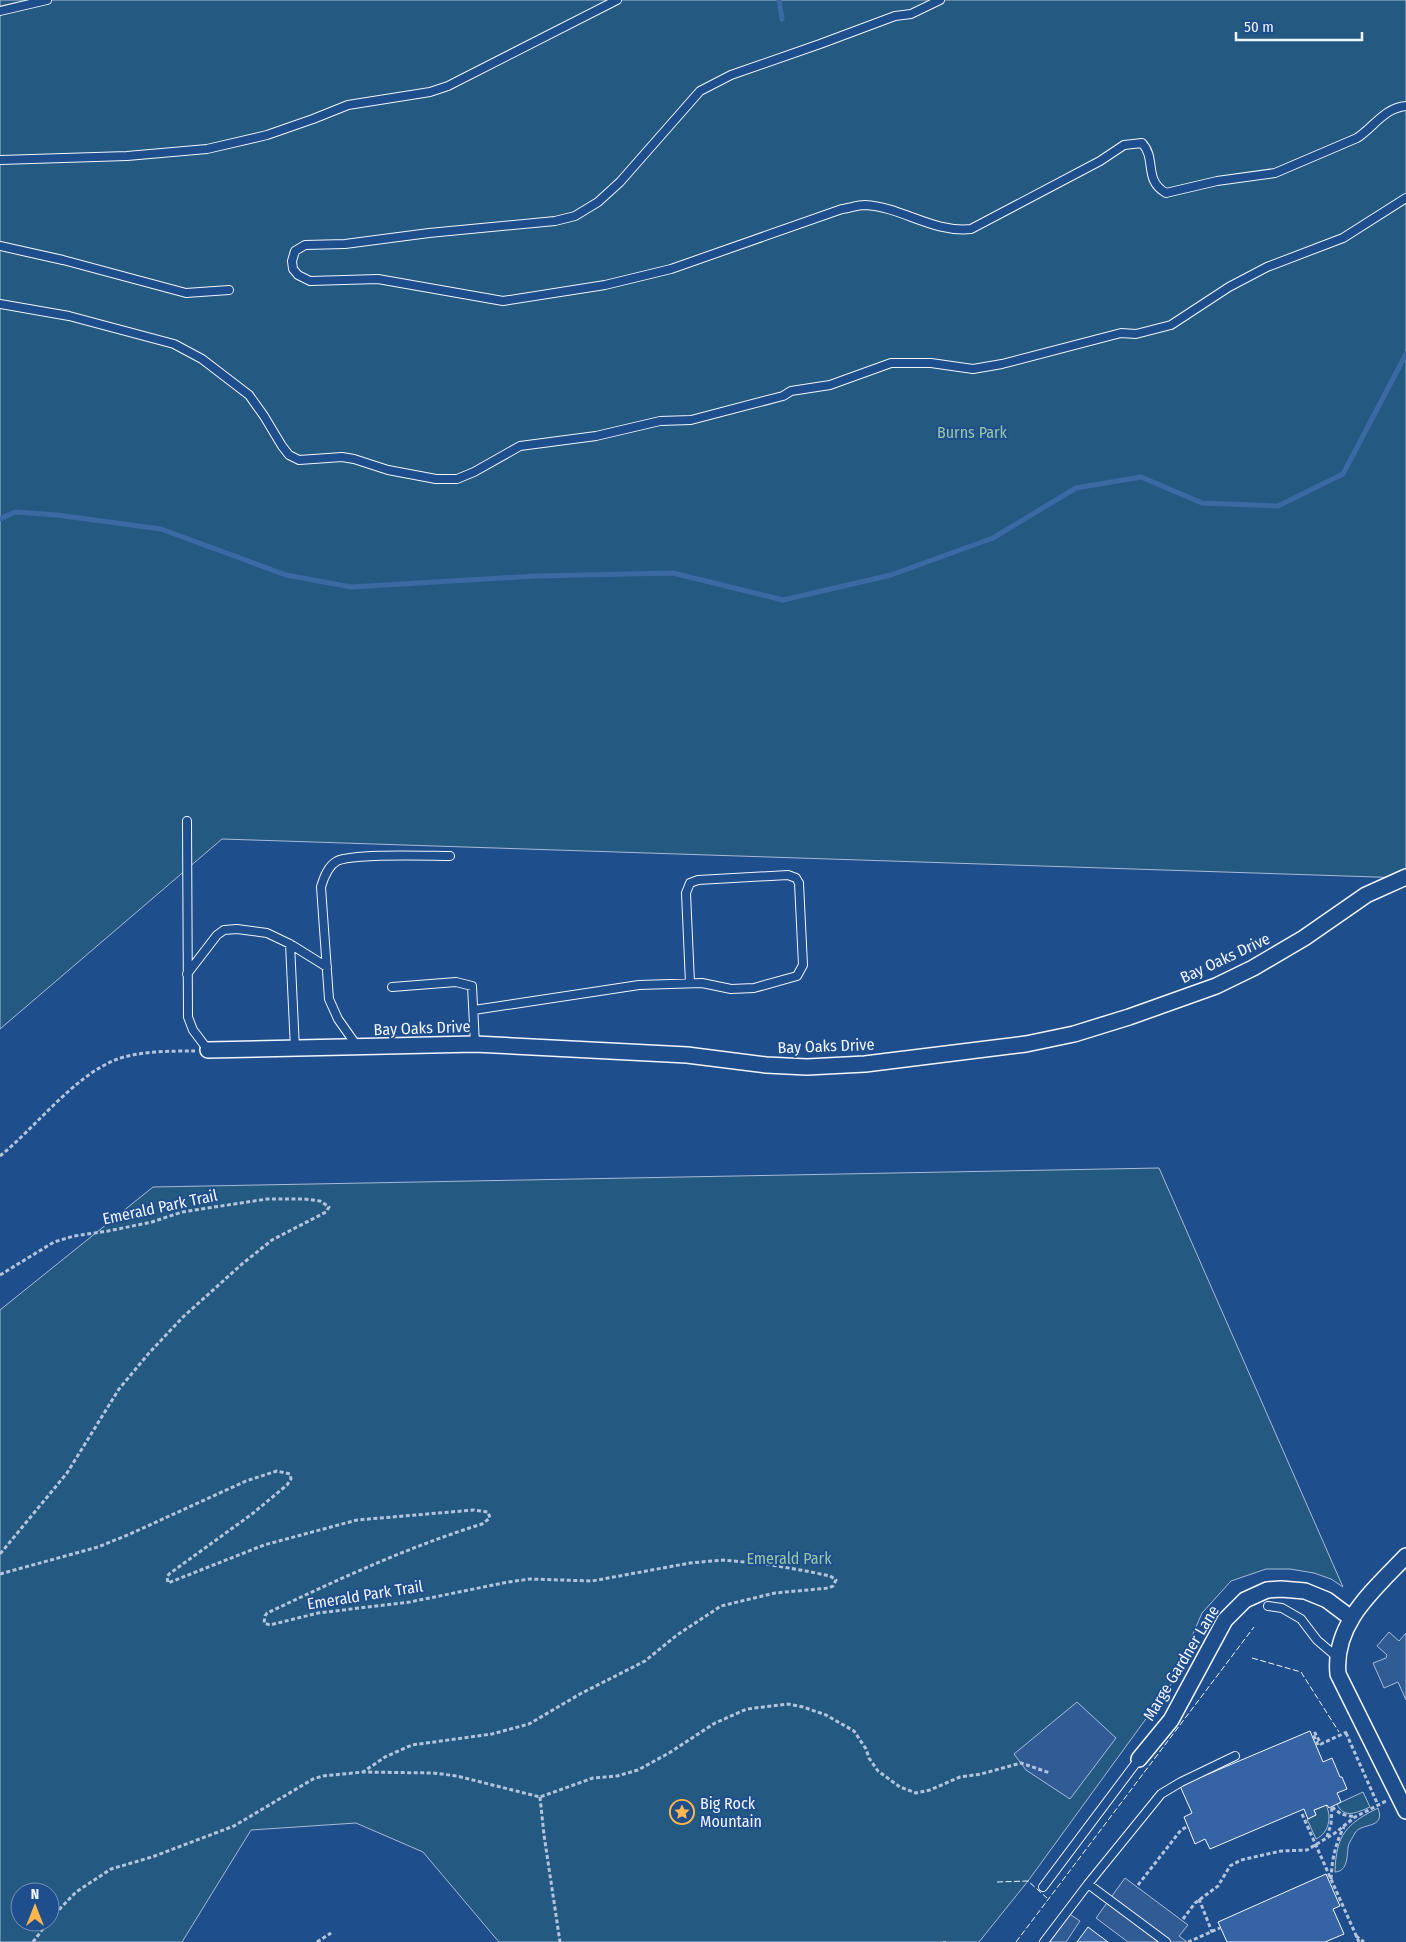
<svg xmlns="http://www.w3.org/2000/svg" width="1406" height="1942" font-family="'Fira Sans Condensed',sans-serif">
<rect width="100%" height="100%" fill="#1f4e8c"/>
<!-- green -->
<path fill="#245a82" stroke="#a8bbd7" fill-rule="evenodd" d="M0,0h1406v878l-1184,-39 -222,190z
M1159,1168l184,419 -12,-8 -17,-6 -24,-4h-24l-35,12 -29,32 -30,70 -144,198 -49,61h-480l-76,-90 -67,-29 -105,7 -69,112h-182v-632l153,-123zM20,1892h30v30h-30z
M1363,1792l7,15c-12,5 -26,13 -33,-3z
M1326,1805c6,12 3,28 -10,34l-9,-20 9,-4 -2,-5z
M1378,1808c8,22 -17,14 -23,25 -2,4 -6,9 -7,14 -1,9 0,24 -13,25 1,-37 11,-48 43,-64z"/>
<!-- parking -->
<path fill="#305b95" stroke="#a8bbd7" d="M1389,1632l10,9 7,-8v67l-8,-18 -14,6 -11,-25 13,-5 1,-3 -10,-9z
M1077,1702l39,36 -46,61 -44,-29 -12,-16z
M1125,1878l63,47 -9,11 8,6h-59l-32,-24z
M1068,1913l12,8 -14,21h-16l-2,-1z"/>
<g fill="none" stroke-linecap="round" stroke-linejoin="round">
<!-- stream -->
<path stroke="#3b69a3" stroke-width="5" d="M779,0l3,19
M0,519l15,-7 42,3 104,14 125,46 65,12 185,-11 137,-3 110,27 108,-25 102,-37 83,-50 65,-11 61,26 76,3 65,-32 63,-120"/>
</g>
<!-- building -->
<path fill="#3563a3" stroke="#f2f6ff" d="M1310,1731l13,31 9,-4 8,19h2l5,12 -10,4 4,9 -12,6 -2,-3 -13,5 2,5 -8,4 -4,-10 -94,40 -5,-10 -10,5 -11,-27 8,-4 -12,-27z
M1326,1874l14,32 -7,3 11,25 -19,8h-98l-9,-20z
M1088,1927l20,15h-31z"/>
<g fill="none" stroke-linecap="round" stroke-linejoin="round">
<defs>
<path id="lane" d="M940,0l-29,14 -16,2 -75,28 -89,31 -31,16 -80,91 -22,20 -23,14 -20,5 -126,12 -84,11 -40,1 -10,6 -3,10 1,8 5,6 12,6 68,-2 125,22 102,-16 66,-16 171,-60c7,-1 16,-4 23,-4 37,2 68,28 106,24l129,-68 24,-16 18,-2c15,16 1,37 24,50l51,-12 58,-8 82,-35c17,-11 27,-30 49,-32
M0,11l47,-11
M0,160l127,-4 80,-7 60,-14 46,-16 35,-14 82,-13 18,-6 169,-86
M0,246l63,14 123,33 43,-3
M0,304l69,12 105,28 28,15 47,36 15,21 18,30 7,9 10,5 43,-3 12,2 34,11 48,9h21l17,-7 46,-26 76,-10 64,-15 31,-1 92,-24 8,-5 39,-6 61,-22h40l42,6 29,-5 119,-31 15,1 35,-9 58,-38 38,-20 76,-29 63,-40
M187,821l1,196 5,13 15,20
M290,944l5,105
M187,974l30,-39 7,-5 13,-1 30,4 23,11 37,23
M392,987l64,-5 16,4 3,58
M474,1010l165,-25 63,-2 29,6 23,-1 43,-12 6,-11 -4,-82 -3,-5 -8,-3 -90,5 -8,3 -4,10 4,90
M357,1046l-19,-27 -9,-20 -8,-112c3,-10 7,-21 16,-26 17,-8 91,-5 113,-5
M1268,1606l14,2 19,11 16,21 21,18
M1088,1884l78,58
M1043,1887l96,-128
M1044,1942l44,-58 73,-90 20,-12 54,-26"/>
<path id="street" d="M208,1050l267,-6 212,11 79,10 41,2 58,-3 161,-20 48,-10 55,-17 87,-31 37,-18 51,-30 62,-43 40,-18
M1406,1556c-32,34 -73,67 -68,118l68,137
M1139,1759l32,-39 54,-100 20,-20 22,-10 14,-1 24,2 22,9 24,18"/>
</defs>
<!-- lane casing -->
<use href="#lane" stroke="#f2f6ff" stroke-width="10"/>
<!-- street casing -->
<use href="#street" stroke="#f2f6ff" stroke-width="18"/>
<!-- path -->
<path stroke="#b3c4dc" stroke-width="3" stroke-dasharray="4 2.5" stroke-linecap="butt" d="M0,1156c37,-30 72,-78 115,-96 23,-9 56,-9 80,-9
M0,1275l54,-33 20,-6 34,-5 44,-9 30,-10 85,-13h37l16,2 9,6 -3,5 -54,28 -30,24 -59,53 -34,36 -30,36 -52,84 -67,81
M0,1574l98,-27 32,-13 116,-53 31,-10 13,3 1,5 -4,6 -35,29 -83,60 -2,3 1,6 96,-38 93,-25 117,-10 14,2 2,6 -8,6c-74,23 -145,56 -215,89l-2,3 -1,7 6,2 48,-12 92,-11 98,-20 22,-3 62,2 98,-18 33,-3 43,4 40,7 24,5 6,4 -3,6 -4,2 -54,5 -54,13 -44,29 -32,26 -65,33 -51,30 -37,10 -80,11 -27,12 -22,15
M1346,1733l32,72
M1318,1745l-5,-11 2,-1 6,11 26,-12
M540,1797l4,38 16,107
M1332,1807l9,7 14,3
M1302,1814l57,128
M1327,1837l4,-13 1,-18
M1331,1879c1,-19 4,-35 13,-52
M1138,1885l43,-55 7,-4
M1199,1899l13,33
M50,1919l26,-27 35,-23 41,-12 82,-31 79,-47 10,-3 40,-4 70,1 24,3 83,21 53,-19 24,-2 21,-6 31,-17 46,-30 32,-14 41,-5 15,3 23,8 28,16 12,18 3,9 9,13 22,16 16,6 14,-3 30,-13 21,-3 40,-11 29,10
M1183,1919l12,-16 23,-17 12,-20 11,-6 40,-9 26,-1 28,-17 20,-16 31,-16
M1356,1936l8,6
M33,1942l15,-20
M317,1942l14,-9
M1188,1942l32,-14"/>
<!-- lane -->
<use href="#lane" stroke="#1f4e8c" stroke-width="8"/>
<!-- street -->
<use href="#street" stroke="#1f4e8c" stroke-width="15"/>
<!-- fence -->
<path stroke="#f2f6ff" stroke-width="1" stroke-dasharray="6 2.5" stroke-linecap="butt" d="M1252,1658l49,14 38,60
M997,1882l31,-1 19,17
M943,1942h3
M1016,1942l238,-315"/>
</g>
<!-- icons -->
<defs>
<symbol id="sight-ring" viewBox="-11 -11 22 22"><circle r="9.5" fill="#1f4e8c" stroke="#ffb74d" stroke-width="1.5"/><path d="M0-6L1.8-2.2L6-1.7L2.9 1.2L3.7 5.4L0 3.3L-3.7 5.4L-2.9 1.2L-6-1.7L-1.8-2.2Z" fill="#ffb74d"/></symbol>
</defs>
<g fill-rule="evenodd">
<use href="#sight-ring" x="668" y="1798" width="28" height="28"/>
</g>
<g text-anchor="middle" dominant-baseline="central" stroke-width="4" stroke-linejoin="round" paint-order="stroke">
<!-- park labels -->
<g font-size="16" fill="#97c8a6" stroke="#1f4e8c">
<text x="972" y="432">Burns Park</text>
<text x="789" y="1558">Emerald Park</text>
</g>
<!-- street labels -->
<g font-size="16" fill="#f2f6ff" stroke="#1f4e8c">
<text transform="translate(1225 958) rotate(-25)">Bay Oaks Drive</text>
<text transform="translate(422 1028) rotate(-2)">Bay Oaks Drive</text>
<text transform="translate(826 1046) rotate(-2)">Bay Oaks Drive</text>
<text transform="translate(160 1207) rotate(-12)">Emerald Park Trail</text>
<text transform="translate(365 1595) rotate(-9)">Emerald Park Trail</text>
<text transform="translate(1181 1663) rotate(-59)">Marge Gardner Lane</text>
</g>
<!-- poi labels -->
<g font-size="16" fill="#f2f6ff" stroke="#1f4e8c" text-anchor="start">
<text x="700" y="1803">Big Rock<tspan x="700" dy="18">Mountain</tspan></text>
</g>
</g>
<!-- north arrow -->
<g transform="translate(35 1907)"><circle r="24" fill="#1f4e8c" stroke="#7391ba"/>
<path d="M0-4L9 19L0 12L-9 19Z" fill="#ffb74d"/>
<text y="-8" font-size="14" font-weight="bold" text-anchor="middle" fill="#f2f6ff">N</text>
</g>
<!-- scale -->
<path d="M1236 32v8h126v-8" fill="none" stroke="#f2f6ff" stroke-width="2.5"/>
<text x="1244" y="32" font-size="15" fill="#f2f6ff" stroke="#1f4e8c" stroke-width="4" paint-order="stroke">50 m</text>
</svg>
